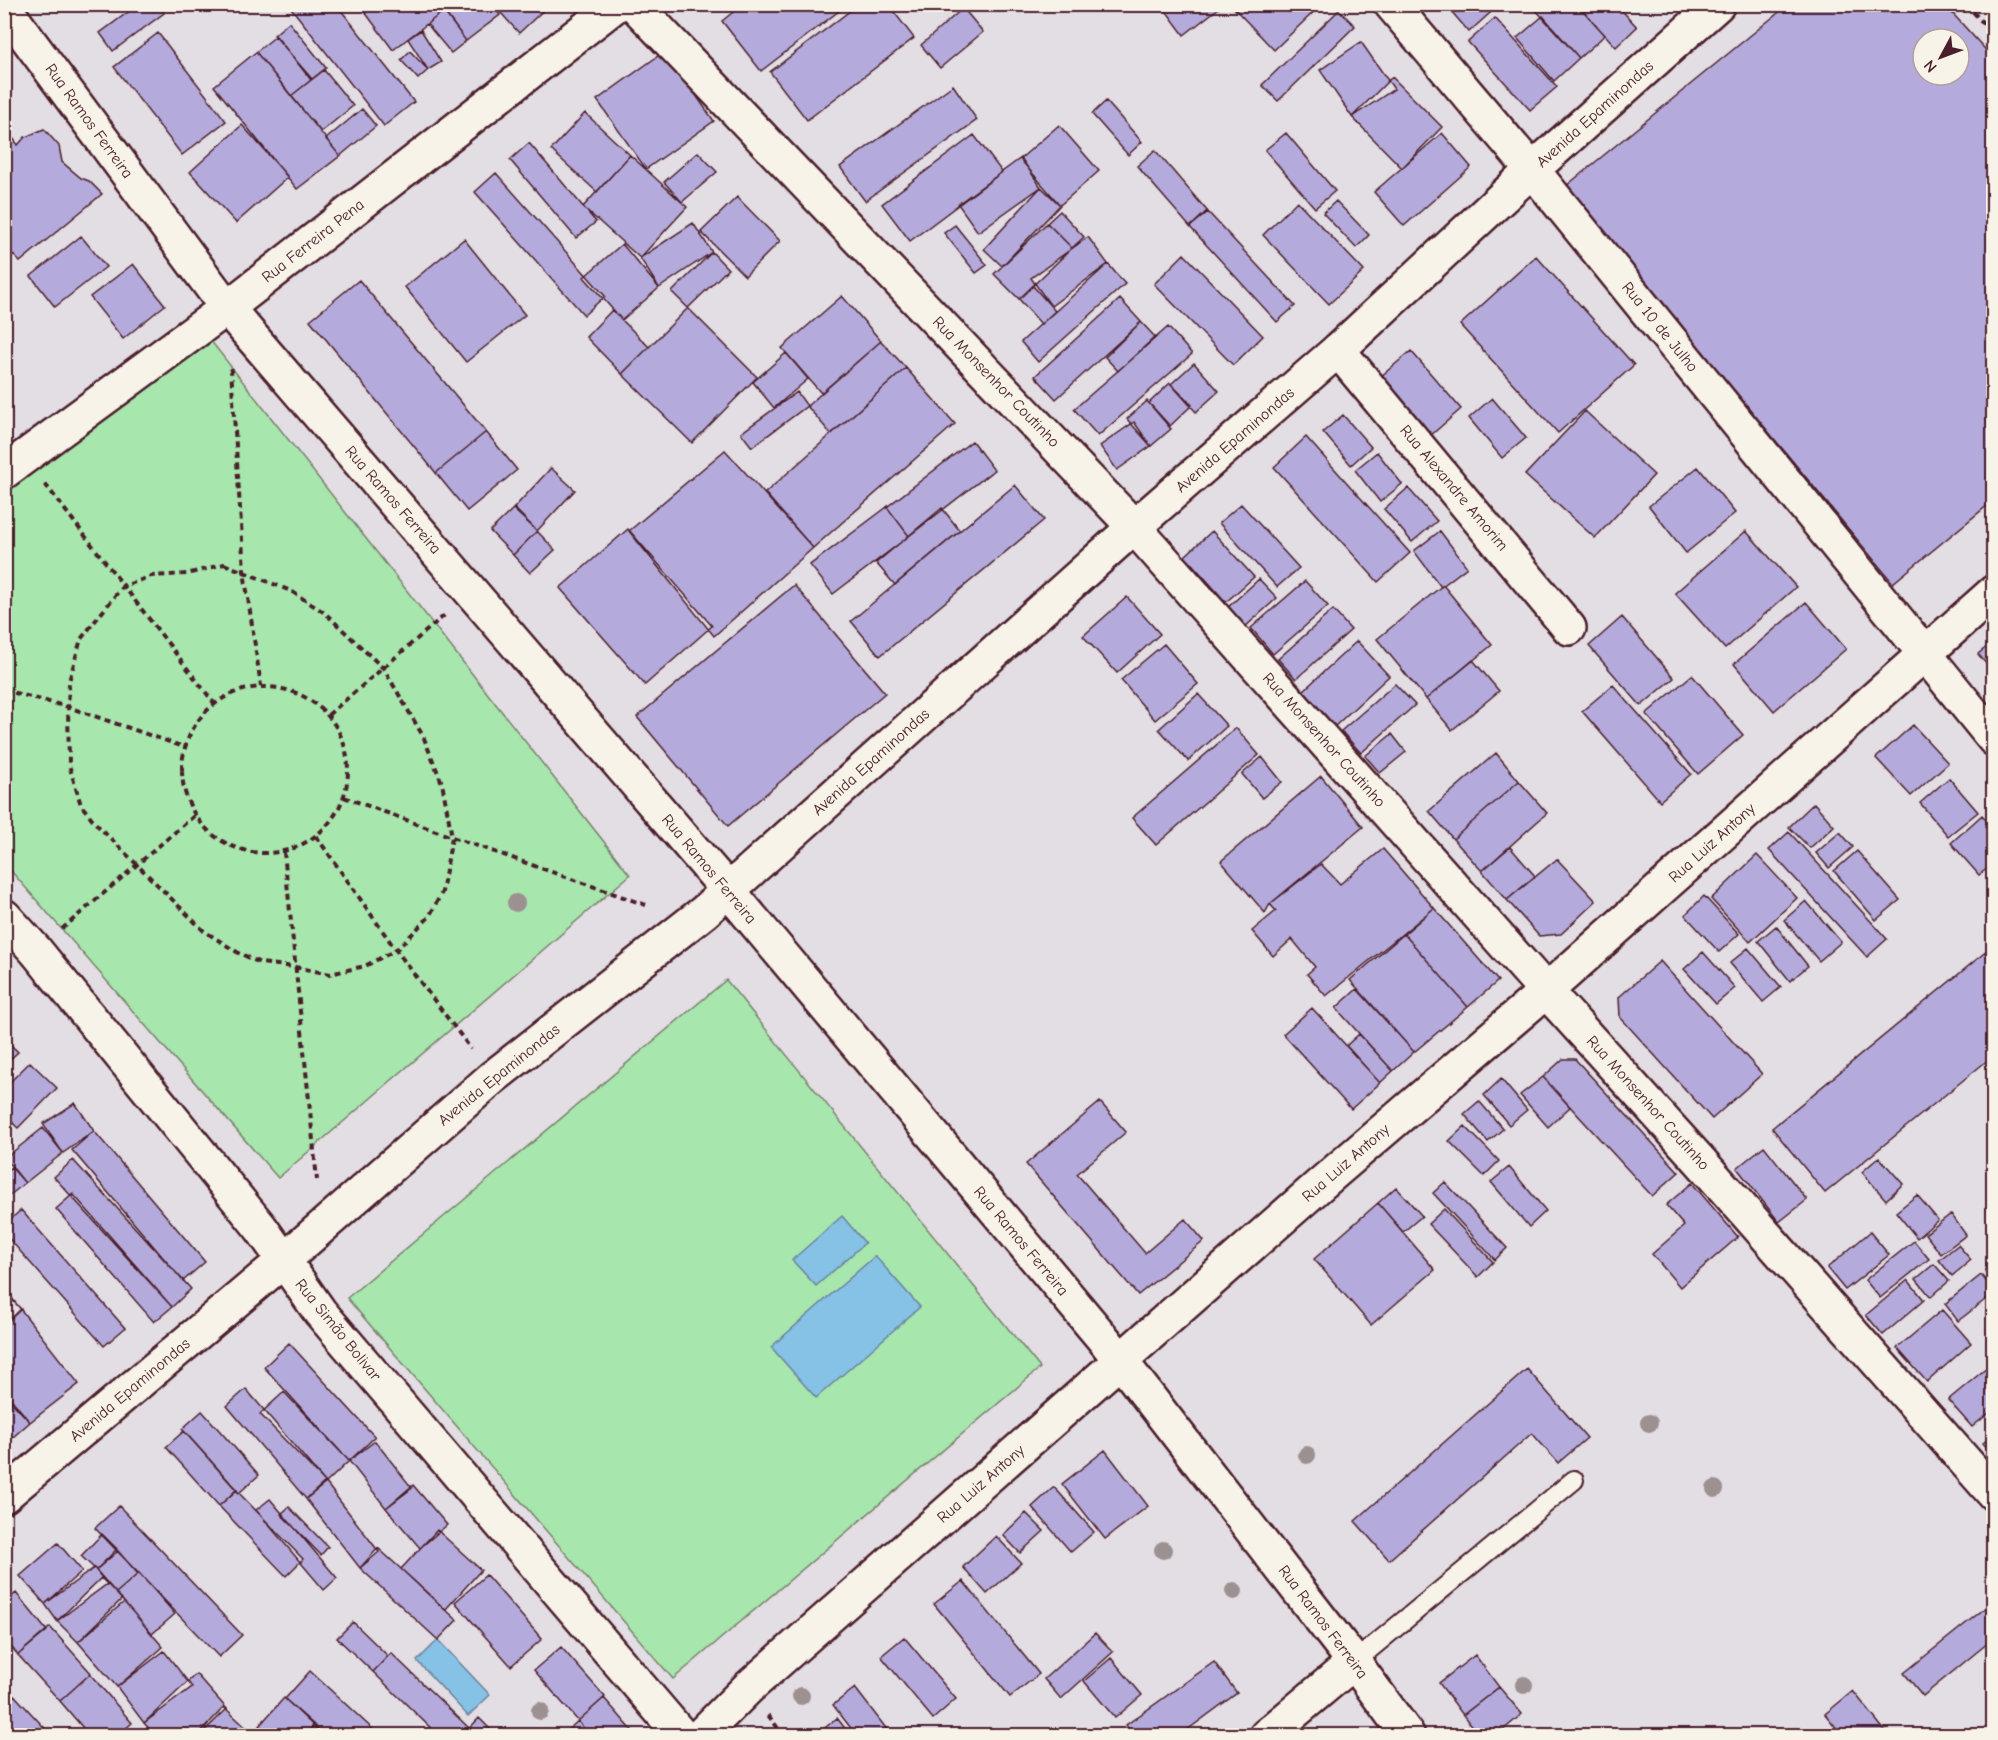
<svg xmlns="http://www.w3.org/2000/svg" width="1998" height="1740" font-family="'Comic Neue',sans-serif">
<rect width="100%" height="100%" fill="#e3dde4"/>
<filter id="ink" filterUnits="userSpaceOnUse"><feTurbulence type="fractalNoise" baseFrequency=".0167" numOctaves="2"/><feDisplacementMap in="SourceGraphic" scale="12" xChannelSelector="R" yChannelSelector="G"/><feConvolveMatrix kernelMatrix="1 2 1 2 8 2 1 2 1" color-interpolation-filters="sRGB"/></filter>
<g filter="url(#ink)">
<!-- green -->
<path fill="#a7e6ad" stroke="#78826c" stroke-width="1.5" d="M207,336l423,539 -352,303 -273,-314 -1,-371z
M726,980l314,388 -367,311 -326,-381z"/>
<!-- water -->
<path fill="#85c2e5" stroke="#6d819b" stroke-width="1.5" d="M842,1216l23,27 -49,43 -24,-26z
M875,1256l45,51 -104,91 -45,-51z
M438,1640l52,55 -22,21 -51,-55z"/>
<!-- building -->
<path fill="#b4abdc" stroke="#4a1f2b" stroke-width="1.5" fill-rule="evenodd" d="M139,4h19l6,9 -51,38 -13,-18z
M288,4h48l78,98 -30,24z
M359,4h94l-60,46z
M454,4h38l8,11 -34,26 -22,-29z
M493,4h57l-31,29z
M743,4h105l-87,67 -39,-50z
M859,4h29l26,34 -107,82 -37,-48z
M1169,4h55l-40,31 -20,-27z
M1230,4h92l-48,46z
M1445,4h55l-31,28z
M1539,4h38l28,31 -26,23 -44,-49z
M1577,4h39l21,23 -21,20z
M1789,4h155l50,55v441l-101,83 -327,-397zM1923,39h36v36h-36z
M963,8l20,24 -43,36 -19,-23z
M1339,10l16,16 -77,75 -16,-16z
M444,11l22,30 -15,12 -24,-29z
M1543,16l36,42 -25,23 -37,-43z
M1495,18l62,69 -27,23 -62,-68z
M289,22l37,46 -14,11 -38,-44z
M421,30l20,32 -13,8 -20,-31z
M158,33l68,88 -44,34 -68,-88z
M276,36l35,44 -20,16 -35,-44z
M1361,42l33,47 -42,28 -32,-47z
M410,51l18,19 -10,9 -17,-19z
M665,51l49,70 -68,48 -49,-69z
M256,52l84,104 -43,33 -83,-103z
M324,70l29,36 -32,26 -30,-36z
M1392,77l50,50 -40,41 -50,-51z
M953,85l24,35 -112,81 -25,-34z
M1106,101l36,41 -14,13 -36,-41z
M362,109l14,17 -36,30 -14,-17z
M585,113l45,42 -33,37 -46,-42z
M242,125l46,52 -52,46 -46,-51z
M1059,125l40,46 -39,34 -40,-46z
M4,126l14,19 7,-8 19,-8 15,17 3,16 19,16 8,3 13,13 -82,68 -16,-17z
M1286,133l49,58 -20,17 -50,-58z
M1442,133l29,34 -67,59 -30,-34z
M974,135l28,37 -92,69 -28,-37z
M529,143l67,79 -20,16 -66,-78z
M1155,150l53,62 -18,15 -53,-61z
M698,152l19,20 -35,30 -18,-20z
M630,155l57,52 -47,51 -57,-51z
M1021,158l20,29 -63,45 -20,-28z
M496,173l109,123 -21,19 -109,-123z
M1041,187l19,18 -58,61 -18,-17z
M737,197l43,44 -35,35 -44,-44z
M1297,201l67,70 -35,33 -66,-69z
M1336,201l33,34 -13,13 -33,-35z
M1060,211l24,26 -12,11 -25,-25z
M1207,211l88,95 -18,16 -87,-95z
M693,223l19,29 -53,36 -19,-30z
M1047,223l25,25 -53,51 -25,-25z
M955,225l32,40 -11,8 -32,-40z
M81,236l25,31 -51,40 -24,-31z
M1088,237l20,27 -57,42 -20,-28z
M464,239l61,76 -59,47 -61,-75z
M622,244l37,44 -37,32 -38,-43z
M712,252l16,17 -40,39 -16,-16z
M1184,254l79,82 -30,29 -79,-81z
M1536,256l98,109 -76,68 -98,-108z
M133,264l32,41 -42,34 -33,-42z
M1108,264l17,20 -87,78 -17,-20z
M359,280l127,152 -50,41 -126,-153z
M1033,286l22,25 -14,13 -22,-25z
M842,296l39,45 -60,52 -39,-45z
M1120,299l21,23 -85,77 -21,-23z
M688,308l69,69 -65,66 -70,-69z
M612,310l37,37 -27,27 -36,-37z
M1141,322l14,15 -37,34 -13,-14z
M1168,327l24,27 -94,82 -24,-27z
M881,341l25,27 -75,66 -24,-28z
M1411,351l50,58 -31,27 -50,-59z
M786,353l22,26 -34,29 -21,-26z
M1194,363l25,28 -23,21 -25,-28z
M906,368l49,56 -142,124 -48,-55z
M1170,383l22,22 -22,21 -21,-23z
M797,392l10,14 -55,41 -11,-14z
M1492,398l34,40 -24,20 -33,-40z
M1147,401l24,28 -20,17 -24,-27z
M1585,411l69,64 -59,63 -70,-63z
M1343,415l28,32 -20,18 -28,-33z
M1134,422l17,24 -34,24 -17,-24z
M486,432l31,38 -50,41 -31,-38z
M1306,437l104,116 -32,29 -104,-115z
M972,441l22,29 -85,66 -22,-29z
M725,450l88,98 -99,88 -85,-105z
M1377,452l25,32 -22,18 -25,-32z
M1698,467l37,46 -49,40 -37,-47z
M551,468l24,22 -38,41 -24,-22z
M1015,485l29,35 -164,136 -29,-35z
M1408,488l29,33 -25,21 -28,-33z
M1241,504l58,64 -22,19 -58,-64z
M887,507l22,29 -76,58 -23,-29z
M514,508l23,23 -24,24 -23,-24z
M942,508l18,23 -65,54 -19,-22z
M628,529l84,97 -67,59 -85,-97z
M537,531l18,19 -25,23 -17,-18z
M1212,531l42,46 -28,25 -41,-46z
M1440,531l27,36 -26,20 -27,-36z
M1746,531l50,56 -71,62 -50,-56z
M1259,579l18,19 -33,30 -18,-19z
M1305,581l23,25 -55,48 -22,-26z
M794,585l91,108 -157,133 -91,-109z
M1443,585l49,60 -66,54 -49,-60z
M1127,597l33,37 -43,39 -34,-37z
M1806,602l40,47 -72,62 -40,-47z
M1333,610l18,20 -55,49 -18,-20z
M1622,617l52,61 -33,28 -52,-60z
M1357,641l32,35 -54,50 -32,-35z
M1994,641v32l-16,-19z
M1164,644l34,40 -43,36 -34,-40z
M1473,660l26,31 -47,39 -26,-31z
M1692,675l51,60 -45,39 -52,-60z
M1395,684l20,21 -54,48 -20,-22z
M1613,685l78,89 -31,27 -78,-90z
M1198,694l29,32 -39,35 -29,-32z
M1913,725l35,38 -37,33 -35,-38z
M1236,728l23,27 -103,90 -24,-27z
M1392,734l14,18 -26,21 -15,-17z
M1496,753l23,28 -66,58 -24,-28z
M1262,757l20,25 -20,16 -20,-24z
M1321,776l42,51 -93,77 -5,9 -44,-52z
M1949,778l29,34 -30,24 -28,-33z
M1519,781l28,32 -65,58 -29,-32z
M1814,803l20,23 -24,22 -21,-21z
M1982,815l12,14v34l-15,12 -28,-32z
M1789,832l98,107 -20,18 -98,-107z
M1840,832l13,15 -24,21 -13,-15z
M1510,847l25,29 -28,24 -25,-29z
M1383,849l51,59 -108,88 -19,-22 8,-7 -23,-28 -19,17 -21,-25 24,-20 -6,-7 51,-40 19,20z
M1857,851l43,49 -24,20 -42,-49z
M1757,855l40,43 -47,44 -39,-43z
M1557,859l39,42 -35,33 -22,2 -32,-36z
M1704,896l35,38 -20,18 -34,-37z
M1806,901l35,41 -22,19 -35,-41z
M1434,908l64,73 -30,26 -64,-73z
M1776,926l32,40 -18,15 -32,-40z
M1404,934l64,73 -54,45 -64,-72z
M1994,945v110l-169,138 -53,-65z
M1748,948l33,39 -18,15 -33,-39z
M1703,952l32,36 -19,16 -32,-35z
M1660,961l102,113 -50,45 -92,-102 -1,-20z
M1357,989l57,63 -21,19 -57,-63z
M1312,1008l68,75 -29,26 -68,-75z
M1359,1034l34,37 -13,12 -34,-37z
M4,1038l14,14 -14,13z
M1563,1059h12l104,113 -27,24 -109,-119z
M30,1062l27,26 -39,40 -14,-13v-27z
M1543,1077l27,30 -22,20 -28,-32z
M1501,1079l26,31 -18,15 -25,-30z
M1479,1101l24,28 -15,13 -24,-28z
M1100,1102l26,30 -49,42 68,79 40,-34 19,22 -66,54 -112,-131z
M75,1103l19,28 -31,22 -20,-29z
M4,1114l9,9 -9,8z
M1465,1126l34,35 -15,15 -35,-35z
M43,1128l20,25 -38,30 -20,-25z
M94,1131l111,131 -22,19 -111,-131z
M1764,1146l43,54 -28,22 -42,-54z
M1879,1157l24,27 -17,16 -24,-28z
M73,1160l118,129 -19,18 -118,-130z
M11,1167l14,16 -21,17v-27z
M1509,1167l37,44 -17,16 -38,-45z
M1445,1182l62,66 -12,12 -62,-67z
M1692,1183l46,54 -58,50 -28,-33 32,-28 -18,-21z
M1396,1187l26,29 -19,16 -25,-29z
M73,1194l99,113 -18,15 -98,-113z
M1917,1195l21,25 -21,18 -21,-26z
M1378,1203l57,67 -64,55 -57,-66z
M1444,1209l49,53 -15,15 -50,-53z
M21,1210l104,118 -21,18 -100,-113v-8z
M1951,1214l15,21 -25,19 -16,-20z
M1870,1232l19,23 -44,35 -18,-22z
M1914,1241l15,18 -49,39 -15,-18z
M1958,1245l13,15 -19,16 -13,-16z
M1994,1263v18l-9,-10z
M1934,1264l15,17 -18,16 -15,-18z
M1981,1275l13,15v3l-36,28 -13,-17z
M1908,1280l16,20 -41,35 -17,-20z
M4,1288l75,96 -49,38 -26,-32z
M4,1292l17,17 -17,16z
M1942,1310l29,33 -44,39 -30,-34z
M289,1343l86,94 -26,24 -85,-94z
M1994,1362v47l-22,18 -24,-27z
M1527,1369l60,69 -29,25 -26,-30 -143,127 -34,-39z
M246,1389l79,93 -19,17 -79,-93z
M284,1392l65,69 -23,22 -66,-69z
M4,1394l26,28 -26,23z
M202,1411l57,64 -20,18 -57,-64z
M184,1431l53,59 -18,16 -53,-59z
M1994,1434v21l-11,-12z
M375,1441l37,47 -26,20 -37,-47z
M1105,1450l43,56 -43,33 -43,-55z
M326,1483l53,69 -19,16 -54,-69z
M413,1485l34,40 -27,23 -34,-40z
M1054,1487l40,45 -23,20 -39,-45z
M236,1490l67,69 -17,17 -67,-70z
M270,1499l67,79 -13,12 -68,-80z
M119,1506l123,129 -23,22 -124,-129z
M289,1507l39,40 -7,8 -40,-41z
M1026,1513l18,18 -24,22 -17,-18z
M437,1530l44,40 -36,40 -44,-41z
M102,1534l15,15 -21,21 -15,-14z
M996,1536l25,27 -34,31 -24,-27z
M58,1543l24,28 -37,33 -25,-28z
M378,1548l79,72 -19,20 -78,-72z
M118,1551l20,23 -22,19 -20,-23z
M94,1568l13,16 -50,37 -12,-17z
M139,1573l36,41 -23,20 -36,-41z
M486,1575l56,64 -31,27 -56,-64z
M101,1578l21,21 -44,43 -21,-21z
M963,1581l76,93 -29,23 -76,-93z
M16,1593l31,38 -29,24 -14,-17v-35z
M124,1602l39,45 -46,40 -39,-45z
M1989,1605l5,5v28l-71,58 -19,-23z
M353,1622l35,34 -15,16 -36,-34z
M50,1627l41,46 -31,28 -42,-46z
M1095,1633l18,19 -52,47 -17,-20z
M904,1637l52,62 -23,20 -52,-63z
M561,1647l44,50 -27,24 -44,-51z
M164,1651l28,36 -48,36 -27,-36z
M391,1653l78,75 -8,8h-22l-66,-64z
M1475,1655l24,32 -36,28 -24,-32z
M1111,1658l31,37 -27,23 -31,-37z
M1214,1662l23,31 -58,43h-46l-7,-11z
M310,1671l70,65h-56l-39,-37z
M90,1674l42,49 -15,13h-27l-30,-35z
M196,1674l31,35 -28,27h-43l-12,-13z
M4,1684l48,52h-42l-6,-7z
M1499,1687l23,27 -26,22h-17l-16,-21z
M855,1688l37,48h-35l-24,-31z
M1853,1691l36,45h-46l-18,-22z
M284,1698l30,27 -9,11h-35l-11,-10z
M604,1698l33,38h-47l-12,-15z
M224,1707l31,29h-58z
M479,1718l18,18h-35z
M837,1718l14,18h-36z
M578,1721l12,15h-27l-1,-1z
M314,1725l11,11h-20z
M1812,1728l6,8h-15z"/>
<g fill="none" stroke-linecap="round" stroke-linejoin="round">
<defs>
<path id="service" d="M1354,1662l220,-182"/>
<path id="minor" d="M634,4l500,523 412,464 155,171 293,332
M1338,350l231,278
M4,916l32,35 225,277 59,84 362,424
M1266,1736l88,-74"/>
<path id="tertiary" d="M1391,4l147,173 456,562
M4,7l223,301 501,582 378,452 248,320 54,74
M4,472l223,-164 390,-304
M4,1496l279,-235 209,-183 212,-166 430,-385 204,-177 194,-180 186,-166"/>
<path id="secondary" d="M700,1736l48,-48 574,-505 224,-192 448,-399"/>
</defs>
<!-- service casing -->
<use href="#service" stroke="#4a1f2b" stroke-width="22"/>
<!-- minor casing -->
<use href="#minor" stroke="#4a1f2b" stroke-width="38"/>
<!-- tertiary casing -->
<use href="#tertiary" stroke="#4a1f2b" stroke-width="38"/>
<!-- secondary casing -->
<use href="#secondary" stroke="#4a1f2b" stroke-width="38"/>
<!-- path -->
<path stroke="#4a1f2b" stroke-width="4" stroke-dasharray="6 4.5" stroke-linecap="butt" d="M1966,4l28,31
M231,368l13,203 17,115
M45,484l169,219
M224,564l67,27 34,22 59,56 39,67 19,47 10,54 -10,55 -13,25 -33,33 -31,16 -35,8 -35,-7 -35,-4 -23,-11 -33,-21 -106,-105 -17,-21 -12,-40 -1,-58 1,-26 12,-42 41,-52 29,-11 36,-2z
M182 770a83 83 0 1 1 166 0a83 83 0 1 1-166 0Z
M4,690l64,17 116,40
M328,715l118,-101
M344,797l108,40 194,68
M316,836l80,114 75,99
M284,852l33,328
M62,929l133,-114
M768,1715l16,21"/>
<!-- service -->
<use href="#service" stroke="#f7f3e8" stroke-width="18"/>
<!-- minor -->
<use href="#minor" stroke="#f7f3e8" stroke-width="33"/>
<!-- tertiary -->
<use href="#tertiary" stroke="#f7f3e8" stroke-width="33"/>
<!-- secondary -->
<use href="#secondary" stroke="#f7f3e8" stroke-width="33"/>
</g>
<!-- trees -->
<g fill="#9c9090">
<circle cx="516" cy="903" r="9"/>
<circle cx="1649" cy="1423" r="9"/>
<circle cx="1307" cy="1455" r="9"/>
<circle cx="1715" cy="1489" r="9"/>
<circle cx="1163" cy="1550" r="9"/>
<circle cx="1234" cy="1591" r="9"/>
<circle cx="1524" cy="1685" r="9"/>
<circle cx="801" cy="1696" r="9"/>
<circle cx="540" cy="1711" r="9"/>
</g>
</g>
<g text-anchor="middle" dominant-baseline="central" stroke-width="6" stroke-linejoin="round" paint-order="stroke">
<!-- street labels -->
<g font-size="16" fill="#4a1f2b" stroke="#f7f3e8">
<text transform="translate(1595 114) rotate(-42)">Avenida Epaminondas</text>
<text transform="translate(89 121) rotate(54)">Rua Ramos Ferreira</text>
<text transform="translate(313 241) rotate(-38)">Rua Ferreira Pena</text>
<text transform="translate(1660 327) rotate(51)">Rua 10 de Julho</text>
<text transform="translate(996 382) rotate(46)">Rua Monsenhor Coutinho</text>
<text transform="translate(1235 440) rotate(-41)">Avenida Epaminondas</text>
<text transform="translate(1454 488) rotate(50)">Rua Alexandre Amorim</text>
<text transform="translate(393 500) rotate(49)">Rua Ramos Ferreira</text>
<text transform="translate(1324 740) rotate(48)">Rua Monsenhor Coutinho</text>
<text transform="translate(871 762) rotate(-42)">Avenida Epaminondas</text>
<text transform="translate(1712 843) rotate(-42)">Rua Luiz Antony</text>
<text transform="translate(709 869) rotate(50)">Rua Ramos Ferreira</text>
<text transform="translate(499 1075) rotate(-39)">Avenida Epaminondas</text>
<text transform="translate(1648 1103) rotate(48)">Rua Monsenhor Coutinho</text>
<text transform="translate(1346 1163) rotate(-41)">Rua Luiz Antony</text>
<text transform="translate(1021 1241) rotate(50)">Rua Ramos Ferreira</text>
<text transform="translate(338 1330) rotate(51)">Rua Simão Bolivar</text>
<text transform="translate(130 1390) rotate(-40)">Avenida Epaminondas</text>
<text transform="translate(981 1484) rotate(-41)">Rua Luiz Antony</text>
<text transform="translate(1323 1622) rotate(53)">Rua Ramos Ferreira</text>
</g>
</g>
<!-- margin -->
<rect width="1998" height="1740" fill="none" stroke="#f7f3e8" stroke-width="24"/>
<rect x="12" y="12" width="1974" height="1716" fill="none" stroke="#4a1f2b" stroke-width="2" filter="url(#ink)"/>
<!-- north arrow -->
<g transform="translate(1941 57) rotate(229)"><circle r="28" fill="#f7f3e8" stroke="#b29e9c" stroke-width="1.5"/>
<path d="M0-4.5L10 22L0 15L-10 22Z" fill="#4a1f2b"/>
<text y="-9" font-size="16" font-weight="bold" text-anchor="middle" fill="#4a1f2b">N</text>
</g>
</svg>
